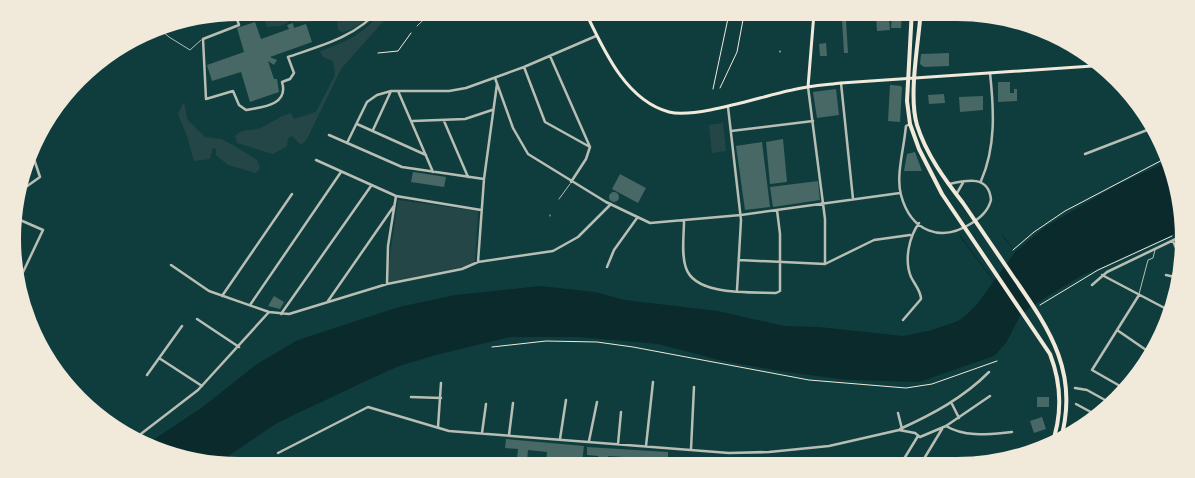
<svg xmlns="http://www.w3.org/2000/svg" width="1195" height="478" font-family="'Roboto Serif',serif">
<rect width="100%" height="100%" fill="#0f3d3e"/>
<!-- green -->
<path fill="#244646" d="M257,9h119c-10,11 -19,20 -34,23l-4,-2 -1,-11 -2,-3c-11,4 -35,9 -45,5l-9,5 -14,1 -6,-15z
M385,9h9l-53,60 -34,70 -6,6 -9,-9 -4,2 -1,8 -14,8 -36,-11 -2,-7c8,-8 13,-5 22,-7 13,-4 21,-13 34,-16l3,6 22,-7 19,-37 -2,-14 -10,-4 -3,-6c31,-10 44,-19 65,-42z
M184,102l3,17 18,18 16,2 14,7 22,14 3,8 -4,5 -28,-8 -12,-10v-6l-3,-1 -3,11 -16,2 -7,-25 -9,-22z
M723,123l3,28 -14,2 -3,-28z
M398,200l80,11 -3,50 -12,6 -74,15 -1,-13z"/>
<!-- water -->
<path fill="#0a2a2b" d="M1169,161l17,63 -1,5 -106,48 -50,31 -9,8 -14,27 -12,13 -75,26 -71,-2 -62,-8 -63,-11 -65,-17 -80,-7h-68l-74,18 -37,11 -29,13 -93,44 -62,42 -50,-8 -21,-11 60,-40 53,-42 41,-24 101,-33 56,-12 85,-9 55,6 30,8 93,11 66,15 35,1 84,9 29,-6 26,-9 8,-6 12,-12 37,-51 30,-25 72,-42z"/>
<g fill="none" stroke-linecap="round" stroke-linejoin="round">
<!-- stream -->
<path stroke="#0a2a2b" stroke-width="1" d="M1002,235l10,13
M960,236l34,45"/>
</g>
<!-- building -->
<path fill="#486865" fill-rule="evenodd" d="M889,16l1,14 -13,1 -1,-14z
M892,16h10l-1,12h-10z
M842,20h4l2,33h-4z
M255,22l6,17 28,-10 -2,-4 6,-2 1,5 12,-4 6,18 -42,15 7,3 -3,5 -6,-4 6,18h3l2,13 -29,10 -9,-30 -29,9 -5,-16 37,-13 -7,-24z
M826,43l1,13h-7l-1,-12z
M949,53v13l-25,1 -4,-3 1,-10z
M998,82h12v11h4v-4h3v12l-19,1z
M890,85l11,1 1,2 -2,34 -12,-1z
M836,89l3,26 -22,3 -4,-26z
M944,94l1,9 -16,1 -1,-9z
M983,96v14l-23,2 -1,-15z
M783,139l4,43 -17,2 -4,-42z
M762,142l8,65 -25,3 -9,-64z
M915,152l7,19h-18l3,-17z
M413,172l33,5 -2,10 -33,-5z
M620,174l26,14 -8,15 -26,-14z
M818,181l2,19 -47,7 -3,-20z
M609 197a5 5 0 1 1 10 0a5 5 0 1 1-10 0Z
M274,296l10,6 -4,7 -12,-3z
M1037,397h12v10h-12z
M1042,417l4,12 -12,4 -4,-12z
M506,439l78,7 -2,16 -25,-3v4l22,2v3h-63l2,-19 -13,-1zM528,450l19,2 -1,10 -19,-1z
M587,447l81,5v8l-12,-1 -2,9h-13l5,-3 1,-6 -16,-1 -3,10h-3l-2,-11 -15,-1 1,7 8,5h-16l-3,-12 -11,-1z"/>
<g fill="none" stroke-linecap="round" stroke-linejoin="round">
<!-- path -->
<path stroke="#f1e9da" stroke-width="1" d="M780,52v-1
M378,53l20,-2 13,-18
M720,88l17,-36 8,-43
M713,89l17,-80
M1013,250l21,-18 31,-21 103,-54
M1040,305l58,-35 74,-34
M492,347l54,-6 51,1 36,5 176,33 97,8 26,-4 65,-23"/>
<!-- service -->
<path stroke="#b8beb3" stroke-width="1" d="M451,9l16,7 5,-7
M156,26l13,11 21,13 11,-10
M417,26l18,-17
M559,199l11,-15
M550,216v-1
M1139,294l9,-34 5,-2 2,-8"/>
<!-- minor -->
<path stroke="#b8beb3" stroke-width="2.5" d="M234,10l5,15 -36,14 3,60 27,-8 6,14 7,5c17,-3 43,-5 36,-28l8,-3 4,-6 -6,-16c35,-12 67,-20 92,-48
M550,56l40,91 -4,12 -15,23
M524,67l21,55 45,25
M495,78l18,50 15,26 78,48 44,21 91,-8 159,-22
M841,83l12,116
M808,87l17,132v45
M398,91l35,81
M728,107l13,113 -4,70
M413,121l52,-2 27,-9
M444,121l24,56
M357,124l69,31
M910,124l-4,2 -1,8c-2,18 -9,43 -4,61 10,37 40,48 71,28 9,-6 16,-12 19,-23 -2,-25 -24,-20 -42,-16
M373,130l18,-39
M731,131l82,-10
M329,135l73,32 82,12
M347,143l20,-41 10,-7 14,-4h58l17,-3 58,-21 72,-31
M1085,154l70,-27
M316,160l80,36 85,14
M981,181c15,-34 13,-71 9,-108
M957,193l7,-12
M16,194l24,-17 -9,-27
M11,216l32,14 -28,59
M684,221c0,15 -3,33 2,47 9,28 65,24 90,25l4,-2v-57l-3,-24
M1173,241l8,18
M739,260l86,4 49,-24 36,-5
M478,262l6,-83 13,-95
M171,265l38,26 60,21 20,2 98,-30 75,-15 16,-7 75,-11 25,-14 33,-33
M607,267l7,-17 23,-32
M1102,275l72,38
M1166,275l13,3
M387,284l1,-38 8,-50
M1092,285l15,-13 77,-37
M222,296l70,-102
M328,301l66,-95
M250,305l91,-133
M281,314l90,-128
M197,319l42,28
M903,320l18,-21c0,-8 -6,-14 -10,-22 -7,-17 -2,-40 8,-54
M1117,330l32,22h6
M159,358l43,28
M147,375l35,-49
M1075,388l12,2 27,15
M1127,390l-35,-20 47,-75
M411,397l30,1
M952,404l7,14
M1076,404l24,13
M1114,405l10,-17
M898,413l4,16
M1075,424l8,4
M946,426c20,12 44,8 66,6
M438,427l3,-44
M900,429c33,-15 63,-31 89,-57
M482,433l4,-29
M509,435l4,-32
M560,439l6,-39
M133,440l65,-50 71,-78
M589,441l8,-39
M618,444l3,-32
M646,446l7,-64
M691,449l3,-62
M278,453l90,-46 81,24 280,22 40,-1 60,-6 70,-16 16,3 5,4 26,-11 44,-30
M899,467l19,-31
M919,467l23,-38"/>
<!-- secondary -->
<path stroke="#f1e9da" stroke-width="3" d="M584,9c18,37 40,91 85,103 27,7 93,-16 123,-22 16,-4 32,-5 49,-7l266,-18
M783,9l41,4 49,-4
M808,87l6,-74"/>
<!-- primary -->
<path stroke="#f1e9da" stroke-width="4" d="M912,9l-5,92 3,23 9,25 23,45 108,160c12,31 12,63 1,93
M921,9c-2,32 -13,86 -4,116 9,29 28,55 46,78 17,25 34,50 51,75 37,53 66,97 46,164"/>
</g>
<!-- crop -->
<path d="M0 0H1195V478H0ZM239 18H957A221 221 0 0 1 1178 239V239A221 221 0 0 1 957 460H239A221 221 0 0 1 18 239V239A221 221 0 0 1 239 18Z" fill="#f1e9da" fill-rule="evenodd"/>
<path fill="none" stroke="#f1e9da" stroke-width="6" d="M239 18H957A221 221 0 0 1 1178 239V239A221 221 0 0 1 957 460H239A221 221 0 0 1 18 239V239A221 221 0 0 1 239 18Z"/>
</svg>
